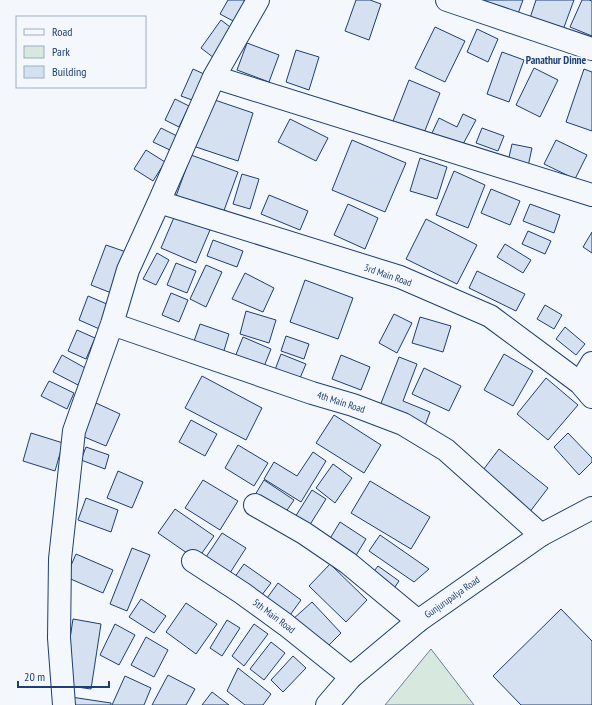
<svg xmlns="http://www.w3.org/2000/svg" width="592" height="705" font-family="'PT Sans Narrow',sans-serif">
<rect width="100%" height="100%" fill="#f4f7fb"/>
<!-- green -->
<path fill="#d7e8df" stroke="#687fa3" d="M431,649l43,56h-89z"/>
<!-- building -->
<path fill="#d5e0f0" stroke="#1d3f73" d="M228,0h15l3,1 -11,21 -15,-8z
M356,0h14l11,4 -12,36 -24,-9z
M486,0h37l-8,22 -33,-12z
M536,0h38l-14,38 -33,-11z
M582,0h7l3,1v35l-22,-9z
M221,20l13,10 -20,28 -13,-10z
M435,27l30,14 -20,41 -30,-14z
M477,29l21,10 -10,23 -21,-10z
M247,43l32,12 -10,27 -32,-12z
M296,50l23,7 -10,33 -23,-8z
M502,52l22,8 -15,42 -22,-8z
M534,68l24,12 -18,37 -24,-12z
M193,69l11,5 -12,26 -11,-4z
M584,69l8,3v59l-26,-9z
M409,80l31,13 -16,40 -31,-12z
M206,97l47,16 -15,48 -48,-16z
M175,99l14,7 -10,21 -14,-7z
M463,114l13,6 -14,26 -30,-13 7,-15 18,9z
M290,119l38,19 -12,23 -38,-19z
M161,128l18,9 -7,14 -19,-9z
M482,128l22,8 -6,15 -22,-8z
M352,140l54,23 -21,49 -53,-22z
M556,140l31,15 -12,24 -31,-15z
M512,144l20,4 -5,23 -20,-5z
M146,150l19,12 -12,19 -19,-12z
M191,155l47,17 -16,44 -47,-17z
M420,158l27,9 -10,32 -27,-8z
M454,171l31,14 -17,43 -32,-13z
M242,174l17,5 -9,30 -17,-5z
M491,189l29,12 -10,24 -29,-12z
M269,195l39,16 -8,19 -39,-16z
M348,204l30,14 -13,31 -31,-14z
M530,204l30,11 -6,18 -31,-12z
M175,215l35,15 -14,33 -35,-15z
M426,219l51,26 -20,39 -51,-25z
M528,231l23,10 -6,13 -23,-10z
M592,232v21l-9,-6z
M213,240l30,11 -6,16 -30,-11z
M505,244l26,16 -8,13 -26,-16z
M106,245l23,8 -15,41 -23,-9z
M157,253l12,7 -13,25 -13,-6z
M176,263l20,8 -9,22 -20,-8z
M206,265l16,7 -16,35 -16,-8z
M477,271l48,23 -9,17 -47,-23z
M245,273l29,15 -11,24 -31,-13z
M305,280l48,18 -15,41 -48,-17z
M171,293l17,7 -9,22 -17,-7z
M88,296l26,11 -10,24 -25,-11z
M545,305l17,10 -8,14 -17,-10z
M246,311l30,9 -7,23 -29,-9z
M394,314l18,9 -15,30 -18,-10z
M420,317l31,9 -8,26 -31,-9z
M200,324l29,10 -7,23 -30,-10z
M565,327l20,17 -9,11 -20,-16z
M77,330l18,8 -9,21 -18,-8z
M286,336l23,8 -5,15 -23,-8z
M243,337l28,12 -10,25 -28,-12z
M281,354l25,10 -9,21 -24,-10z
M504,354l29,17 -20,35 -29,-16z
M62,355l25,14 -9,16 -25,-13z
M341,355l29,12 -9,23 -29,-11z
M399,357l18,7 -14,37 27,11 -6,16 -46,-17z
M424,368l37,18 -12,25 -37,-17z
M202,376l60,32 -16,32 -61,-32z
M546,378l32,27 -30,35 -31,-26z
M49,381l25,12 -7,16 -26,-13z
M96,403l24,11 -14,32 -24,-10z
M334,415l47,30 -17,28 -48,-30z
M191,420l26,14 -12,22 -26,-14z
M31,433l32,10 -8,28 -32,-10z
M568,433l24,25v4l-13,13 -25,-28z
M238,445l30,18 -14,23 -29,-18z
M86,447l23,8 -4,14 -24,-9z
M499,449l49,39 -19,25 -49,-39z
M313,452l13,9 -25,41 -37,-23 10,-17 23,14z
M333,464l19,14 -17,25 -19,-15z
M118,471l25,11 -11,26 -25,-10z
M203,480l35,21 -18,29 -35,-22z
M264,480l30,20 -13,19 -29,-19z
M370,481l60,36 -19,32 -60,-36z
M312,490l14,9 -20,32 -14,-9z
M86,498l32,12 -7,22 -33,-12z
M175,509l39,27 -17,24 -39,-27z
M340,522l26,17 -14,23 -26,-17z
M222,533l24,15 -18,28 -24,-16z
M380,535l49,34 -15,13 -45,-31z
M132,548l18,7 -23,56 -17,-7z
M76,554l37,16 -10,23 -37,-16z
M244,564l27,19 -13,17 -26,-19z
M330,564l37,36 -21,22 -37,-36z
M378,566l21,15 -9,13 -22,-15z
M278,583l23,17 -16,22 -23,-17z
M141,599l25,17 -12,17 -25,-16z
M312,602l29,31 -19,19 -30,-32z
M186,603l31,21 -21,30 -30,-22z
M561,609l31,32v64h-71l-28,-29z
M73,619l28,5 -10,65 -28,-4z
M227,620l13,8 -18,28 -12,-8z
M115,624l20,11 -16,30 -19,-10z
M254,624l14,10 -24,32 -12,-10z
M146,637l22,13 -14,27 -23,-12z
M271,642l14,11 -21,27 -14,-11z
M293,656l13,12 -23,24 -12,-12z
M238,668l33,26 -8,11h-18l-18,-14z
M168,675l27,14 -9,16h-34z
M125,676l26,12 -7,17h-32z
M212,692l17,13h-27z
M71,697l40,6v2h-41z"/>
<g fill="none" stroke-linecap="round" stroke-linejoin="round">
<defs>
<path id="minor" d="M447,0l145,49
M214,77l378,118
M159,202l241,75 90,39 90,67 12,14
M112,324l200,69 41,12 50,19 43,26 95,85
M580,383l12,-20
M255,505l49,28 44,30 70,58
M193,561l49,32 44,32 65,52
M64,705l-5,-67 1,-79 14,-128 38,-107 16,-54 31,-68 55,-125 44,-77"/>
<path id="tertiary" d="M327,705l24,-28 67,-56 123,-86 51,-27"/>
</defs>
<!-- minor casing -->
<use href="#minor" stroke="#1d3f73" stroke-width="24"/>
<!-- tertiary casing -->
<use href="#tertiary" stroke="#1d3f73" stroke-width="24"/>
<!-- minor -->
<use href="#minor" stroke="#f4f7fb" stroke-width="22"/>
<!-- tertiary -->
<use href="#tertiary" stroke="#f4f7fb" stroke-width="22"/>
</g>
<g text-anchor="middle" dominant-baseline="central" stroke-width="3" stroke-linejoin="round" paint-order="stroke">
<!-- street labels -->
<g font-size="10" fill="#1d3f73" stroke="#f4f7fb">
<text transform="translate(388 275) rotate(19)">3rd Main Road</text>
<text transform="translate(341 402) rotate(18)">4th Main Road</text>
<text transform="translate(452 597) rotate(-35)">Gunjurupalya Road</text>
<text transform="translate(274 616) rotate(37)">5th Main Road</text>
</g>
<!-- neighbourhood labels -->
<g font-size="11" font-weight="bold" fill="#1d3f73" stroke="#f4f7fb">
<text x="556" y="60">Panathur Dinne</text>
</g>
</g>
<!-- legend -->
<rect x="16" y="16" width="130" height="72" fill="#f4f7fb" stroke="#9eadc5"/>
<rect x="24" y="29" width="20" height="6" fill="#f4f7fb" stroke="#9eadc5"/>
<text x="52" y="36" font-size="12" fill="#1d3f73">Road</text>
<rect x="24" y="46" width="20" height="12" fill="#d7e8df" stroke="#9eadc5"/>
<text x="52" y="56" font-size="12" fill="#1d3f73">Park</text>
<rect x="24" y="66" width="20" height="12" fill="#d5e0f0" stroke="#9eadc5"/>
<text x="52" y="76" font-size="12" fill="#1d3f73">Building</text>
<!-- scale -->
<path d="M18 681v6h91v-6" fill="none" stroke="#1d3f73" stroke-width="2"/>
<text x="24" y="681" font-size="12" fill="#1d3f73" stroke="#f4f7fb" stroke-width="3" paint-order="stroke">20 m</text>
</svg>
